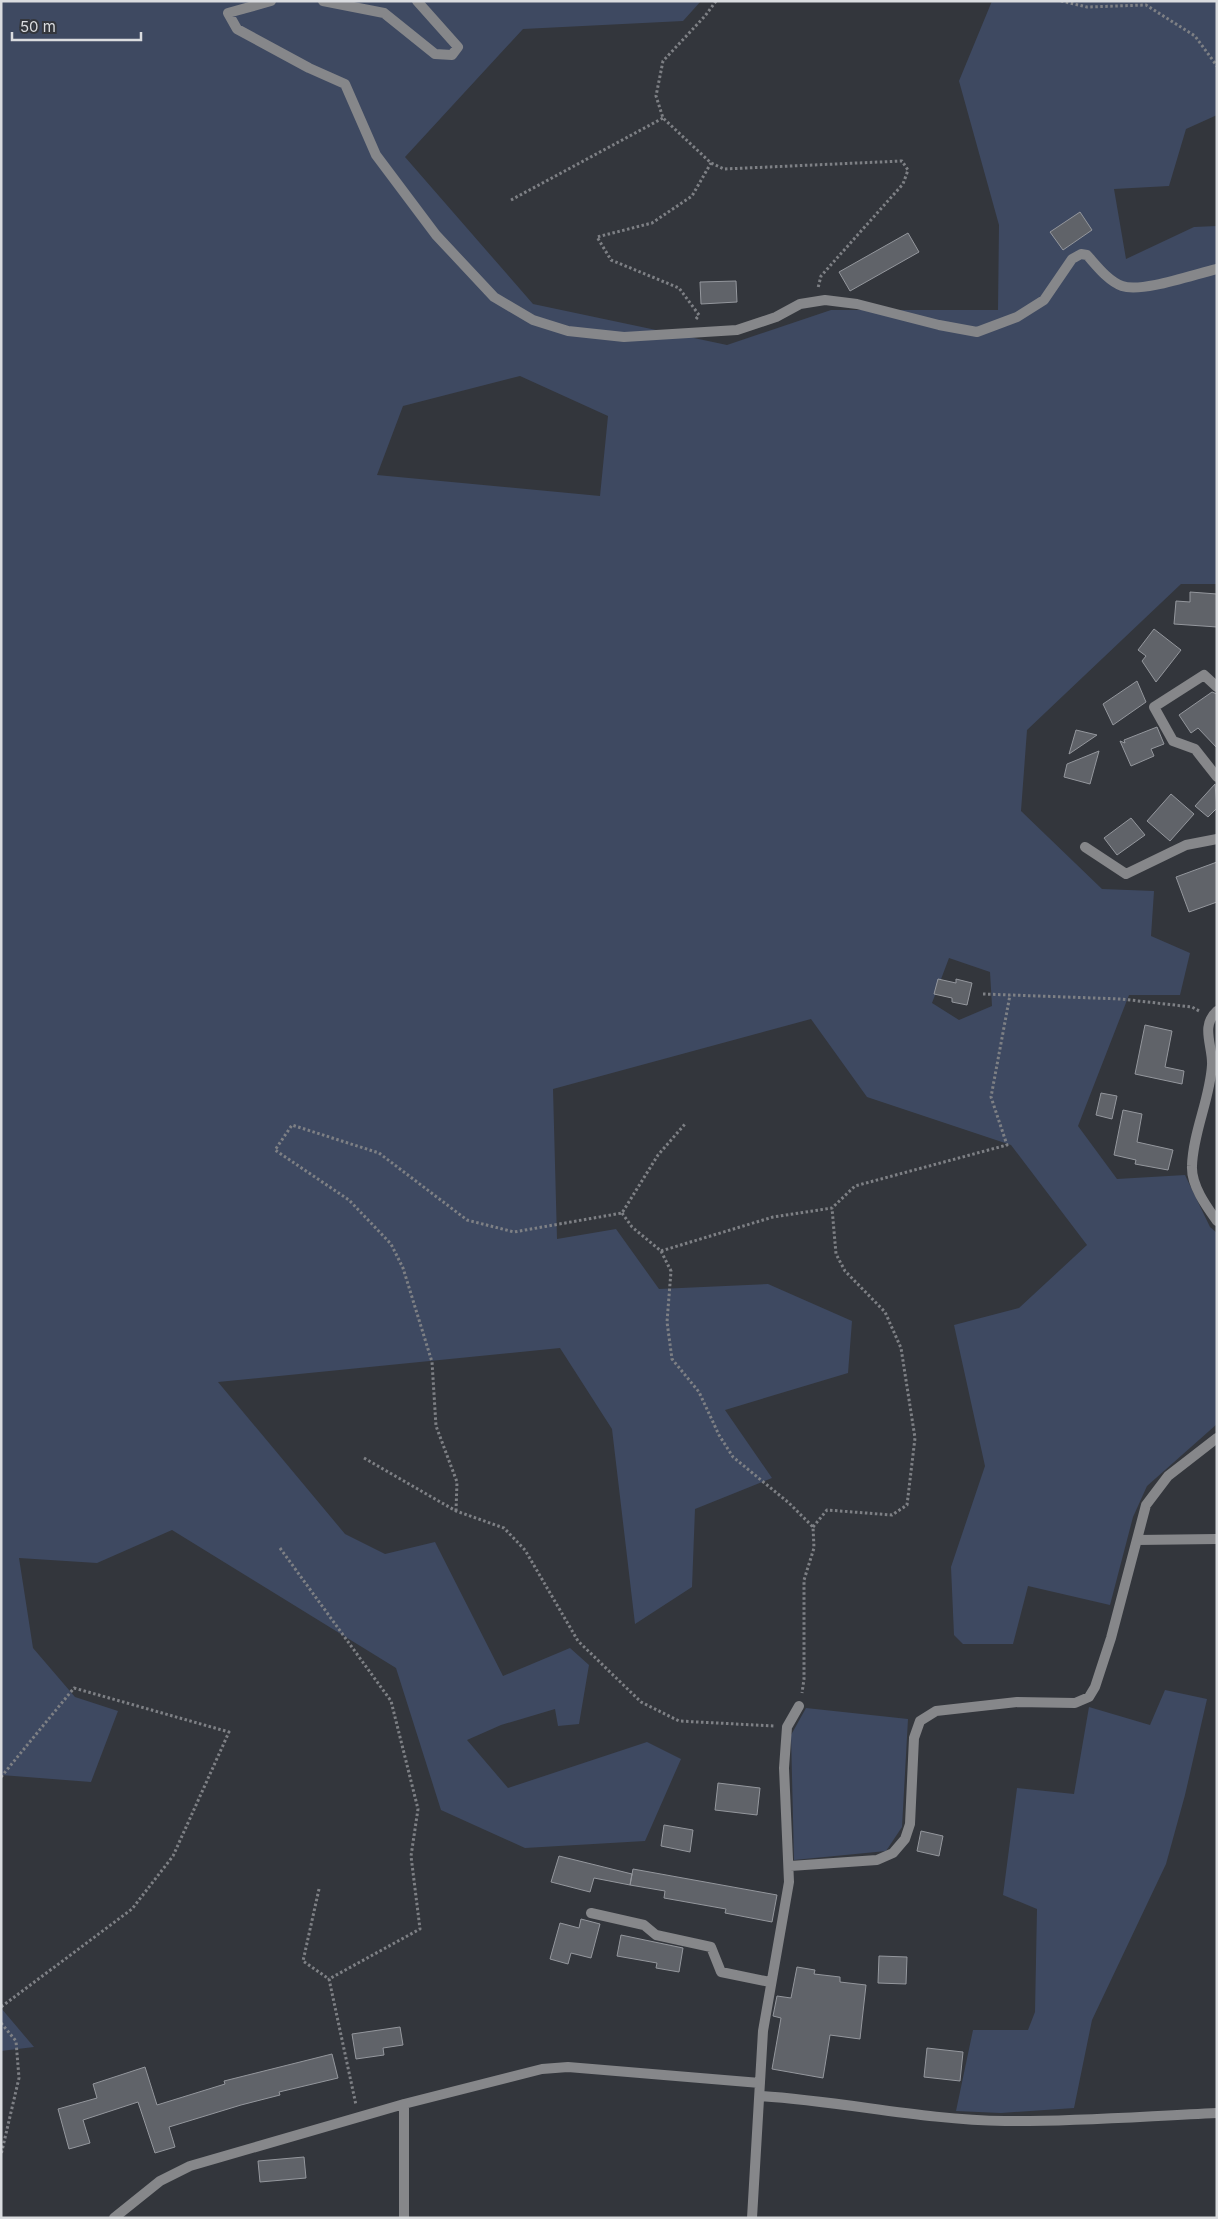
<svg xmlns="http://www.w3.org/2000/svg" width="1218" height="2219" font-family="Inter,sans-serif">
<rect width="100%" height="100%" fill="#33363c"/>
<!-- green -->
<path fill="#3e4961" fill-rule="evenodd" d="M1,1h700l-18,20 -160,8 -118,128 128,147 194,41 104,-35h167l1,-85 -40,-144 33,-80h225v114l-31,14 -17,57 -55,3 12,70 68,-32 23,-1v358h-36l-154,146 -6,81 81,78 52,2 -3,45 39,17 -10,42h-51l-51,131 39,53 68,-4 25,52 7,6v191l-70,62 -14,31 -23,88 -82,-19 -15,58h-50l-9,-9 -3,-68 34,-101 -31,-141 65,-17 68,-63 -76,-100 -144,-48 -56,-78 -258,70 4,150 59,-10 43,60 109,-5 84,37 -4,52 -123,37 47,68 -77,31 -3,78 -57,37 -23,-195 -52,-81 -342,34 127,152 40,20 50,-12 68,134 67,-28 19,17 -10,59 -21,2 -3,-17 -54,16 -34,15 41,48 139,-46 34,17 -36,82 -120,7 -84,-38 -45,-142 -224,-138 -75,33 -78,-5 14,90 42,49 43,14 -27,71 -90,-7zM520,376l88,40 -8,80 -223,-21 26,-69zM949,958l41,14 2,34 -33,14 -27,-17z
M1165,1690l42,9 -22,96 -19,69 -74,156 -18,88 -73,5 -45,-2 17,-81h55l7,-18 2,-103 -34,-14 14,-107 57,6 15,-87 61,18z
M806,1708l102,11 -6,108 -16,24 -92,9 -3,-125z
M1,2008l33,39 -33,4z"/>
<!-- building -->
<path fill="#606369" stroke="#94979d" d="M1080,212l12,18 -29,20 -13,-18z
M908,233l11,19 -69,39 -11,-19z
M736,281l1,21 -36,2 -1,-22z
M1190,592l27,2v33l-43,-3 2,-23 14,1z
M1154,629l27,21 -25,32 -14,-21 4,-5 -8,-6z
M1137,681l9,21 -33,23 -10,-21z
M1212,692l5,2v54l-19,-20 -7,5 -12,-18z
M1157,727l7,17 -13,5 3,7 -23,10 -11,-25 5,2 -1,-3z
M1076,730l21,5 -28,19z
M1099,751l-9,33 -26,-7 3,-13z
M1215,784l2,24 -9,9 -13,-11z
M1171,794l23,20 -24,27 -23,-20z
M1131,818l14,17 -28,20 -13,-17z
M1217,862v40l-28,10 -13,-35z
M938,979l18,4v-4l16,4 -5,22 -15,-3v-4l-18,-4z
M1145,1025l27,6 -7,36 19,4 -2,13 -47,-10z
M1101,1093l16,3 -5,23 -16,-4z
M1123,1110l19,4 -5,28 36,8 -5,20 -33,-6 1,-4 -22,-5z
M718,1783l42,5 -3,27 -42,-5z
M664,1825l29,5 -3,22 -29,-6z
M921,1831l22,5 -4,20 -22,-5z
M559,1856l73,18 -2,11 -36,-7 -4,14 -39,-10z
M633,1869l144,26 -5,27 -47,-9 1,-4 -62,-11 1,-7 -35,-6z
M581,1919l19,5 -9,34 -20,-5 -3,11 -18,-5 10,-36 19,5z
M621,1935l62,13 -4,24 -23,-4 1,-5 -40,-7z
M879,1956l28,1 -1,27 -28,-1z
M797,1967l18,3 -1,4 26,3v5l26,3 -6,54 -30,-4 -7,43 -51,-9 9,-51 -8,-2 4,-20 14,2z
M400,2027l3,18 -20,3 1,7 -28,4 -4,-25z
M927,2048l36,4 -3,29 -36,-4z
M332,2054l6,24 -59,14 1,3 -39,10 -72,22 6,20 -20,6 -17,-51 -55,18 7,23 -21,6 -11,-40 39,-11 -4,-14 52,-17 12,38 68,-21 -1,-3z
M304,2157l2,21 -46,4 -2,-21z"/>
<g fill="none" stroke-linecap="round" stroke-linejoin="round">
<!-- path -->
<path stroke="#7e8085" stroke-width="3" stroke-dasharray="2.5 2.5" stroke-linecap="butt" d="M716,1l-11,15 -42,45 -7,35 7,22 48,45 13,6 178,-8 6,9 -5,14 -82,92 -3,12
M1061,1l26,6 59,-2 49,31 22,30
M511,200l152,-82
M696,319l3,-4 -20,-27 -68,-28 -14,-23 55,-14 40,-27 19,-33
M983,994l138,5 71,8 9,5
M622,1213l10,14 29,24 10,20 -4,51 5,37 27,33 20,43 14,22 56,46 24,24 1,21 -10,32v99l-2,14
M661,1251l112,-34 59,-9 23,-22 152,-41 -16,-48 19,-102
M364,1458l92,53 48,17 21,22 53,91 63,61 38,19 95,5
M456,1511l1,-29 -21,-56 -4,-64 -29,-94 -12,-24 -42,-44 -74,-50 17,-25 87,28 88,67 47,12 108,-19 36,-58 27,-31
M813,1527l14,-17 65,5 15,-10 8,-67 -14,-90 -16,-36 -40,-41 -9,-17 -4,-46
M280,1548l111,153 27,108 -7,47 9,73 -91,50 27,126
M1,1777l73,-89 155,44 -56,124 -41,53 -131,98
M319,1889l-16,72 26,18
M1,2023l15,18 3,37 -18,77"/>
<!-- street -->
<path stroke="#86878a" stroke-width="10" d="M271,1l-43,12 9,16 72,39 36,16 31,71 60,80 58,62 39,23 35,11 56,6 113,-7 39,-13 24,-13 25,-4 32,4 82,21 38,7 40,-15 27,-17 28,-41 9,-5 6,1c9,10 21,26 35,31 20,7 73,-12 95,-17
M323,1l61,12 51,41 17,1 6,-8 -41,-46
M1217,687l-13,-12 -50,32 19,34 22,8 22,28
M1085,847l41,27 60,-29 31,-6
M1217,1011c-17,15 -4,35 -5,54 -2,34 -19,67 -20,101 -1,19 14,40 25,55
M1137,1540l80,-1
M790,1866l87,-6 16,-7 12,-14 5,-15 4,-86 6,-17 16,-10 81,-9 58,1 14,-6 6,-10 16,-49 35,-133 22,-29 49,-38
M591,1913l53,12 12,10 55,12 10,25 49,10
M760,2096c82,5 163,24 245,25 70,1 141,-5 212,-8
M114,2218l46,-37 30,-15 214,-62 138,-35 26,-2 192,16
M404,2218v-114
M752,2218l11,-187 26,-149 -5,-114 3,-41 12,-21"/>
</g>
<!-- border -->
<rect width="1218" height="2219" fill="none" stroke="#dadcdf" stroke-width="5"/>
<!-- scale -->
<path d="M12 32v8h129v-8" fill="none" stroke="#dadcdf" stroke-width="2.5"/>
<text x="20" y="32" font-size="15" fill="#dadcdf" stroke="#33363c" stroke-width="4" paint-order="stroke">50 m</text>
</svg>
